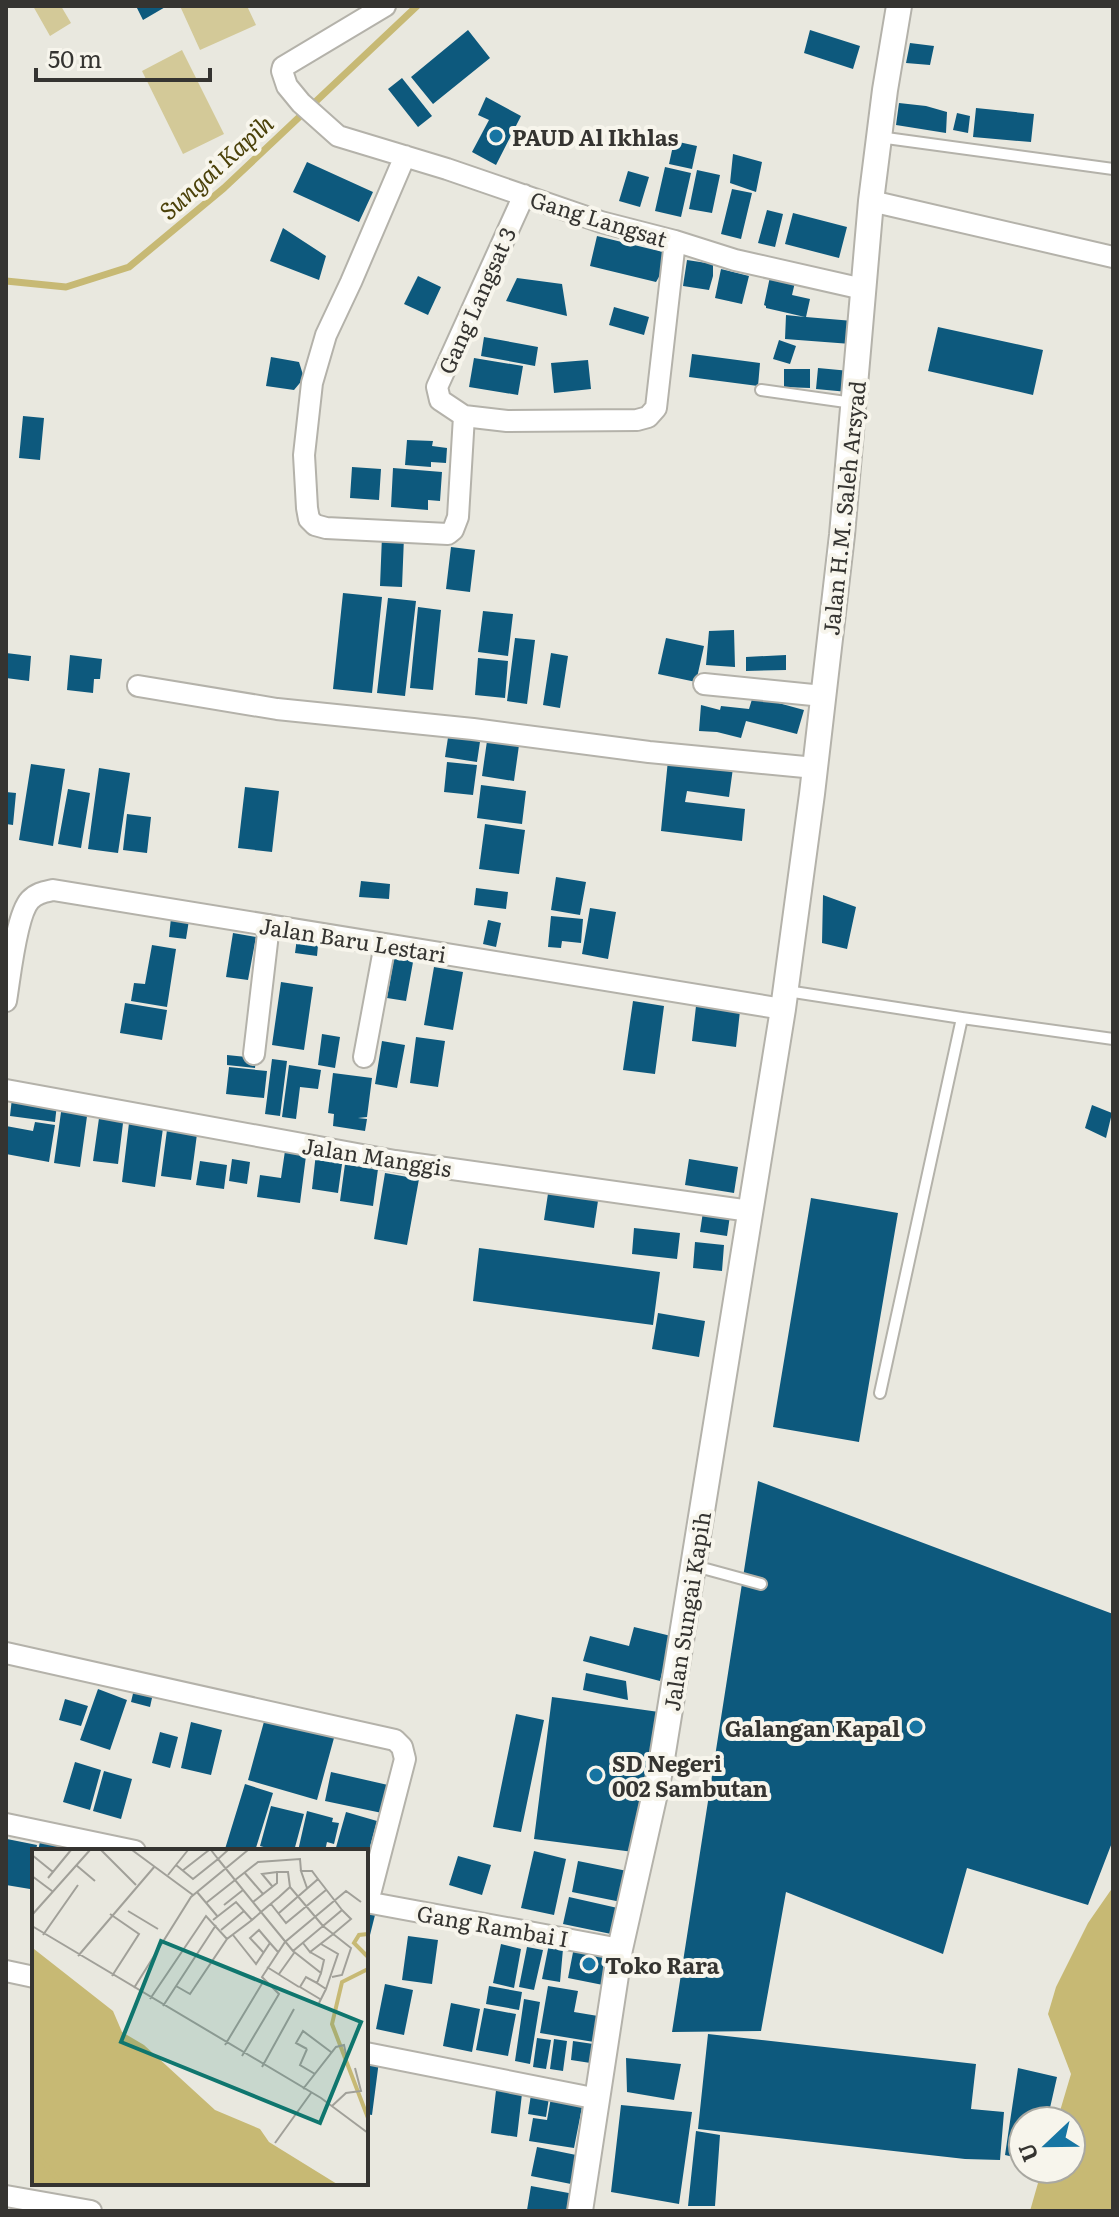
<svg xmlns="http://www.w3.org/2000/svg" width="1119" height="2217" font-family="Literata,serif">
<rect width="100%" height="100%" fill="#e9e8df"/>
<!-- green -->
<path fill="#d3c998" d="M33,6h28l10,17 -21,13z
M180,6h67l9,19 -56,25z
M182,50l42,84 -41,20 -41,-83z"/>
<!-- water -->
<path fill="#c7b974" d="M1113,1887v324h-83l12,-42h29v-48h-14l14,-47 -23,-60 8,-27 32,-64z"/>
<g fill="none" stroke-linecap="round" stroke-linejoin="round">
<!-- stream -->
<path stroke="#c7b974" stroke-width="7" d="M6,281l60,6 63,-20 95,-79 193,-182"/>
</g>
<!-- building -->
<path fill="#0d597d" d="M136,6h31l-24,14z
M468,30l22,28 -57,46 -22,-27z
M810,30l50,16 -7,23 -49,-16z
M910,43l24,3 -4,19 -24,-2z
M402,78l30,38 -14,11 -30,-38z
M486,97l35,19 -25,49 -24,-13 17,-32 -11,-5z
M899,103l27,3 21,6 -1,21 -50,-8z
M976,108l58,6 -3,28 -58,-5z
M957,113l13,3 -2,17 -15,-3z
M674,141l23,5 -5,23 -23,-5z
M733,154l29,8 -6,30 -26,-9z
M307,162l66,30 -14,30 -66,-30z
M665,167l26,6 -10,44 -26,-6z
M697,170l23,5 -8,38 -23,-4z
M628,171l21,6 -9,30 -21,-6z
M732,189l20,4 -11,46 -20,-5z
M767,210l16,4 -8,33 -17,-4z
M793,213l54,14 -8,31 -54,-14z
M283,228l43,28 -7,24 -49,-19z
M597,236l66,16v18l-7,12 -66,-16z
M687,260l26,4v12l-4,14 -26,-4z
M721,269l28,7 -7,28 -27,-6z
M771,272l25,6 -4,17 18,4 -4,18 47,4 -2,23 -66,-5 1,-24 19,2 -39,-9v-2l-2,-1z
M418,276l23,11 -13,28 -24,-11z
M517,278l45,6 5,32 -61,-15z
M614,307l35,10 -5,18 -35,-10z
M938,327l105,23 -10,45 -105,-24z
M484,337l54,10 -3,19 -54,-10z
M779,340l17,6 -6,18 -17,-5z
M692,354l68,9 -2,23 -69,-9z
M271,357l28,5 5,16 -10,12 -28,-4z
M474,358l49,8 -5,29 -49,-8z
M588,360l3,29 -37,4 -3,-30z
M818,368l32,3 -2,21 -32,-3z
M784,369h26v19l-26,-1z
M23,416l21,2 -4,42 -21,-2z
M407,440l26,1 -1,5 15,2 -1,15 -15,-1v5l-26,-2z
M352,467l29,2 -2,31 -29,-2z
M393,468l49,4 -2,29 -12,-1v10l-37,-3z
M382,536l22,1 -2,50 -22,-1z
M451,547l24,3 -5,42 -24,-3z
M343,593l39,4 -10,96 -39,-4z
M388,598l28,3 -11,95 -28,-3z
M418,607l23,3 -8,80 -23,-2z
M483,611l30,3 -5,42 -30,-4z
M734,630l1,37 -29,-2 3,-34z
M515,638l20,2 -8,64 -20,-3z
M666,638l38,8 -8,36 -38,-8z
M6,653l25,3 -2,25 -23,-3z
M551,653l17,3 -8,52 -17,-3z
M70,655l32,4 -2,20h-6l-1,14 -26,-3z
M786,655v15l-40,1v-14z
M478,658l30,3 -3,37 -30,-3z
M753,696l51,14 -7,24 -51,-13 -5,17 -24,-6 -18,-1 2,-26 19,5 1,-4 28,3z
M449,731l32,4 -4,27 -32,-5z
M488,734l32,4 -6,43 -32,-5z
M668,760l65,8 -4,29 -42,-6 -2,11 60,7 -3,32 -81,-10z
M447,762l30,3 -4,30 -29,-3z
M31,764l34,5 -12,77 -34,-6z
M99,768l31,5 -12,80 -30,-4z
M481,785l45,6 -4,33 -45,-6z
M245,787l34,4 -7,61 -34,-4z
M68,789l22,4 -9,55 -23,-4z
M6,792l10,1 -3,32 -7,-1z
M127,814l24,3 -4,36 -24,-3z
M485,824l40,6 -6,44 -40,-5z
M556,877l30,5 -6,33 -29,-5z
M361,881l29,3 -1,15 -30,-2z
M476,888l32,4 -2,17 -32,-4z
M823,895l33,12 -9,42 -25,-6z
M590,908l26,4 -8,47 -26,-5z
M551,916l32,3 -2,24 -19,-2 -1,7 -13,-1z
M171,918l18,2 -3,19 -17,-2z
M488,920l13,3 -5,24 -13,-3z
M298,931l21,3 -2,22 -22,-3z
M233,933l23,4 -8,43 -22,-3z
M152,945l24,4 -9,58 -36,-6 3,-18 11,1z
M396,947l19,4 -9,50 -19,-3z
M434,967l29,5 -10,58 -29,-5z
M281,982l32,5 -9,63 -32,-5z
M633,1001l31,5 -9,68 -32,-4z
M125,1003l42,7 -5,30 -42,-7z
M696,1006l44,5 -4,36 -44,-6z
M322,1034l18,3 -5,31 -17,-3z
M416,1037l29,4 -7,46 -28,-4z
M382,1041l23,4 -8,43 -22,-4z
M227,1055l29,3 -1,10 -28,-3z
M272,1059l15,2 -7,55 -15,-2z
M289,1065l32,5 -3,19 -18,-2 -4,32 -14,-2z
M229,1067l38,4 -3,27 -38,-4z
M333,1073l39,5 -5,39 -9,1 9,1 -2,12 -32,-5 1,-12 -6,-1z
M12,1098l45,6 -2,18 -45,-6z
M62,1105l26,4 -8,58 -26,-4z
M1092,1105l20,8 -6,25 -21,-10z
M100,1111l24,4 -6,49 -25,-3z
M35,1122l20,3 -6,37 -43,-8v-28l27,5z
M129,1123l34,5 -8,59 -33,-5z
M167,1130l30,4 -6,46 -30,-4z
M286,1144l21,4 -7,55 -43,-6 3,-22 21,3z
M316,1153l27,4 -5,36 -26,-4z
M232,1159l18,3 -3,22 -18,-3z
M689,1159l49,8 -4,26 -49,-8z
M200,1161l27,4 -3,24 -28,-4z
M345,1164l33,5 -5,37 -33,-5z
M385,1173l34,6 -12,66 -33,-6z
M549,1187l50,7 -5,34 -50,-8z
M811,1198l87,15 -39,229 -86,-15z
M704,1205l27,4 -4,27 -27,-4z
M634,1228l46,5 -3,26 -45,-5z
M695,1242l29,3 -2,26 -29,-3z
M479,1248l181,24 -7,53 -180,-24z
M658,1313l47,8 -6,36 -47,-8z
M758,1481l355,133v226l-25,65 -121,-37 -24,86 -157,-62 -25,139 -89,1z
M634,1627l37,9 -11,45 -77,-20 7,-25 39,10z
M586,1673l40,8 2,19 -45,-10z
M135,1685l19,4 -4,18 -19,-5z
M98,1689l29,11 -17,50 -30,-10z
M552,1697l107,15 -18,141 -107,-14z
M65,1699l23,7 -7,20 -22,-6z
M516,1714l28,6 -23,112 -28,-5z
M265,1718l69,20 -17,62 -69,-20z
M191,1722l31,8 -11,45 -30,-7z
M160,1732l18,5 -8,31 -18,-5z
M75,1762l26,8 -11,40 -27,-8z
M104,1771l28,8 -11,40 -28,-8z
M331,1772l57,13 -6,28 -57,-12z
M245,1784l28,9 -18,58h-24l-6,-2z
M271,1806l33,8 -10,37h-16l-18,-5z
M307,1811l26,7 -1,4 7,1 -5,21 -7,-2 -2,9h-27z
M346,1812l31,9 -10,37 -1,-7h-31z
M41,1837l32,6 -2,8h-33z
M7,1839l30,6 -1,6h-2l-4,33 4,-6v15l-4,-1v-3l-24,-4z
M534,1851l32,8 -12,56 -33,-7z
M458,1856l33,9 -9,30 -33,-10z
M578,1861l54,11 -6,31 -54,-11z
M569,1897l53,12 -6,26 -53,-11z
M366,1913l9,2 -8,32h-1z
M408,1936l30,4 -6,44 -30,-4z
M575,1942l35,8 -7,35 -35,-7z
M501,1944l20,5 -7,39 -21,-5z
M549,1944l14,5 -3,33 -18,-3z
M527,1947l16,3 -9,40 -15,-3z
M385,1984l28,6 -9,45 -28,-6z
M489,1986l33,6 -3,18 -33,-6z
M548,1986l30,5 -4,21 30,5 -4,26 -60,-10z
M524,1999l16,3 -10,62 -15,-3z
M451,2003l29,6 -8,43 -29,-6z
M484,2008l32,6 -8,42 -32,-6z
M708,2034l268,30 -5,45 33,3 -4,48 -35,-1 -267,-30z
M537,2038l14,2 -5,29 -13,-2z
M554,2039l13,2 -4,30 -13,-2z
M573,2041l27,4 -3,19 -26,-4z
M626,2058l55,6 -7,36 -47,-8z
M366,2059l13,2 -7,54 -6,-1z
M1018,2068l39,9 -10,44h-24v38l-18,-4z
M497,2082l26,3 -6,52 -26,-4z
M532,2088l18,3 -4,26 -18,-3z
M552,2092l32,5 -10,51 -45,-7 4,-23 14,2z
M621,2105l71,7 -13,92 -68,-12z
M696,2131l24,4 -5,71h-27z
M537,2147l49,10 -5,29 -50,-10z
M531,2186l43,8 -3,17 -44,-1z"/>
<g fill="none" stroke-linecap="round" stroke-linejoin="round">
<defs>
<path id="service" d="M879,137l234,32
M761,390l92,13
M787,991l175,27 151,21
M880,1393l82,-375
M695,1566l66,18"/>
<path id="minor" d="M385,6l-102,61 -1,4 5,15 14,17 37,33 109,33 154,53 74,19 60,19 128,29
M405,156l-54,126 -25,53 -14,48 -8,72 3,53 2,11 6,6 11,3 122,6 5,-4 5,-13 6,-101
M524,195l-87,192 3,13 24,16 43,5 130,-1 11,-3 8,-9 19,-167
M871,201l242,56
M704,684l119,12
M138,686l139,23 196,20 176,23 166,16
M6,1001c4,-23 10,-86 24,-101 7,-7 14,-8 23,-10l730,119
M254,1054l15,-129
M364,1057l21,-113
M6,1090l389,71 355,50
M6,1653l389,87 7,7 3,12 -37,143
M6,1824l129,27
M366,1902l254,47
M6,1971l28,6
M366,2053l232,46
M6,2196l85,15"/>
<path id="tertiary" d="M580,2211l40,-262 40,-178 123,-762 29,-215 30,-259 29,-334 14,-111 14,-84"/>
</defs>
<!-- service casing -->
<use href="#service" stroke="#b4b2aa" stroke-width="14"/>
<!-- minor casing -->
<use href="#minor" stroke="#b4b2aa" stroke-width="24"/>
<!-- tertiary casing -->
<use href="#tertiary" stroke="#b4b2aa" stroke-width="28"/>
<!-- service -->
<use href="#service" stroke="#fff" stroke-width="10"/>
<!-- minor -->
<use href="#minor" stroke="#fff" stroke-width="20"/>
<!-- tertiary -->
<use href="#tertiary" stroke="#fff" stroke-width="24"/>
</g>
<!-- markers -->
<g fill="#1775a3" stroke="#f7f5ec" stroke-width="3">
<circle cx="496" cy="136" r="8"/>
<circle cx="916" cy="1727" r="8"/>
<circle cx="596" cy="1775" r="8"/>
<circle cx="589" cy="1964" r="8"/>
</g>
<g text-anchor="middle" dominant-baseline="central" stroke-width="8" stroke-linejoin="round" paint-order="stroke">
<!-- poi labels -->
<g font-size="22" font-weight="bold" fill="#353431" stroke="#f7f5ec" text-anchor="start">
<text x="512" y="136">PAUD Al Ikhlas</text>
<text x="900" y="1727" text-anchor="end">Galangan Kapal</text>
<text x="612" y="1762">SD Negeri<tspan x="612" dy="25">002 Sambutan</tspan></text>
<text x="605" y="1964">Toko Rara</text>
</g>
<!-- street labels -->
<g font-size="22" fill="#353431" stroke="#f7f5ec">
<text transform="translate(599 218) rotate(17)">Gang Langsat</text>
<text transform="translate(476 300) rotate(-66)">Gang Langsat 3</text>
<text transform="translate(843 508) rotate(-84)">Jalan H.M. Saleh Arsyad</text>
<text transform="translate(353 939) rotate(9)">Jalan Baru Lestari</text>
<text transform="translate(377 1156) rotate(9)">Jalan Manggis</text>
<text transform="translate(686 1611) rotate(-81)">Jalan Sungai Kapih</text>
<text transform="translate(493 1925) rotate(10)">Gang Rambai I</text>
</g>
<!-- water labels -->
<g font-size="24" font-style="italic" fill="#4b4109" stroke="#f7f5ec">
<text transform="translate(215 166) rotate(-42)">Sungai Kapih</text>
</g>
</g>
<!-- overview -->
<g transform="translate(32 1849)">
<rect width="336" height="336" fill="#e9e8df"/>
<path d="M2,100l79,62 9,21 22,13 71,65 45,19 9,13 68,42h-305z" fill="#c7b974"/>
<path fill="none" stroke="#c7b974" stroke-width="4" d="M336,85l-9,1 -5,8 14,14M336,120l-26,13 -10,42 36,94M0,300l30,35"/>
<path fill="none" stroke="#a1a099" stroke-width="2" d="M69,1l35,35M100,1l61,45M0,6l21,17M44,16l19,16M144,16l17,14 25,-20 -7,-9M150,22l27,-21M212,23l19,22M136,26l20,-25M0,27l20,15M16,29l23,-28M286,30l24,31 -19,16 28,22 -9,27 -10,2M240,37l-10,-12 15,-2M165,43l21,25M221,53l24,-19v-11h11l2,15M174,54l52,-41 42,-3 1,12M239,55l15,19 40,-33M192,56l19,-15M96,62l30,18M247,64l39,-34 -6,-8h-11l6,17M78,65l29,20 -27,42M0,66l58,-65M181,71l23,-18 16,18M0,77l289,172 47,35M189,81l23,-19M11,86l35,-50M201,86l23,29 14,-21 8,9M271,94l7,9 22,-17 19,-16 -9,-9M289,95l17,10 -12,35M261,102l28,22 3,-13 -14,-8M231,103l-13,-14 9,-8 11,13M46,107l77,-90M235,118l32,20M247,125l15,-21M285,134l-11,-6 -6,10 20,12M144,137l14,8 37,-55 25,-19 9,-8 18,-15 11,-10 33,39 -30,25 -32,-39 -43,-53 10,-9M102,139l57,-91 57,-47M118,150l56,-83 21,23M287,154l7,-14 -9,-6 4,-10M131,157l53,-81M193,196l38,-63M275,200l-11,-6 7,-12 28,21M275,200l-7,16 15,9M210,207l37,-62 -17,-17 23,-35 61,-51 15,11M230,218l32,-58M271,240l33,-42 8,-2 3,14M300,257l14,-13 15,-2 -6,-23M243,294l36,-50"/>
<path fill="#0f766e" fill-opacity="0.15" stroke="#0f766e" stroke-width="4" d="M129,92l200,81 -41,101 -199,-81z"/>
<rect width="336" height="336" fill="none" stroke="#353431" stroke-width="4"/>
</g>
<!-- border -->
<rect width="1119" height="2217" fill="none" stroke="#353431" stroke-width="16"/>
<!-- north arrow -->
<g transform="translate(1047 2145) rotate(248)"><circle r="38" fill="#f7f5ec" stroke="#a9a8a1" stroke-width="2"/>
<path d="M0-6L14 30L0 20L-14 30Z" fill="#1775a3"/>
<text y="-12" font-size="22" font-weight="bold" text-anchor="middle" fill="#353431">U</text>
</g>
<!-- scale -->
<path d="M36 68v12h174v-12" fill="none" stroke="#353431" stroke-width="4"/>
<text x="48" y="68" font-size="24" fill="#353431" stroke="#f7f5ec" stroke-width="6" paint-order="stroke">50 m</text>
</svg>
